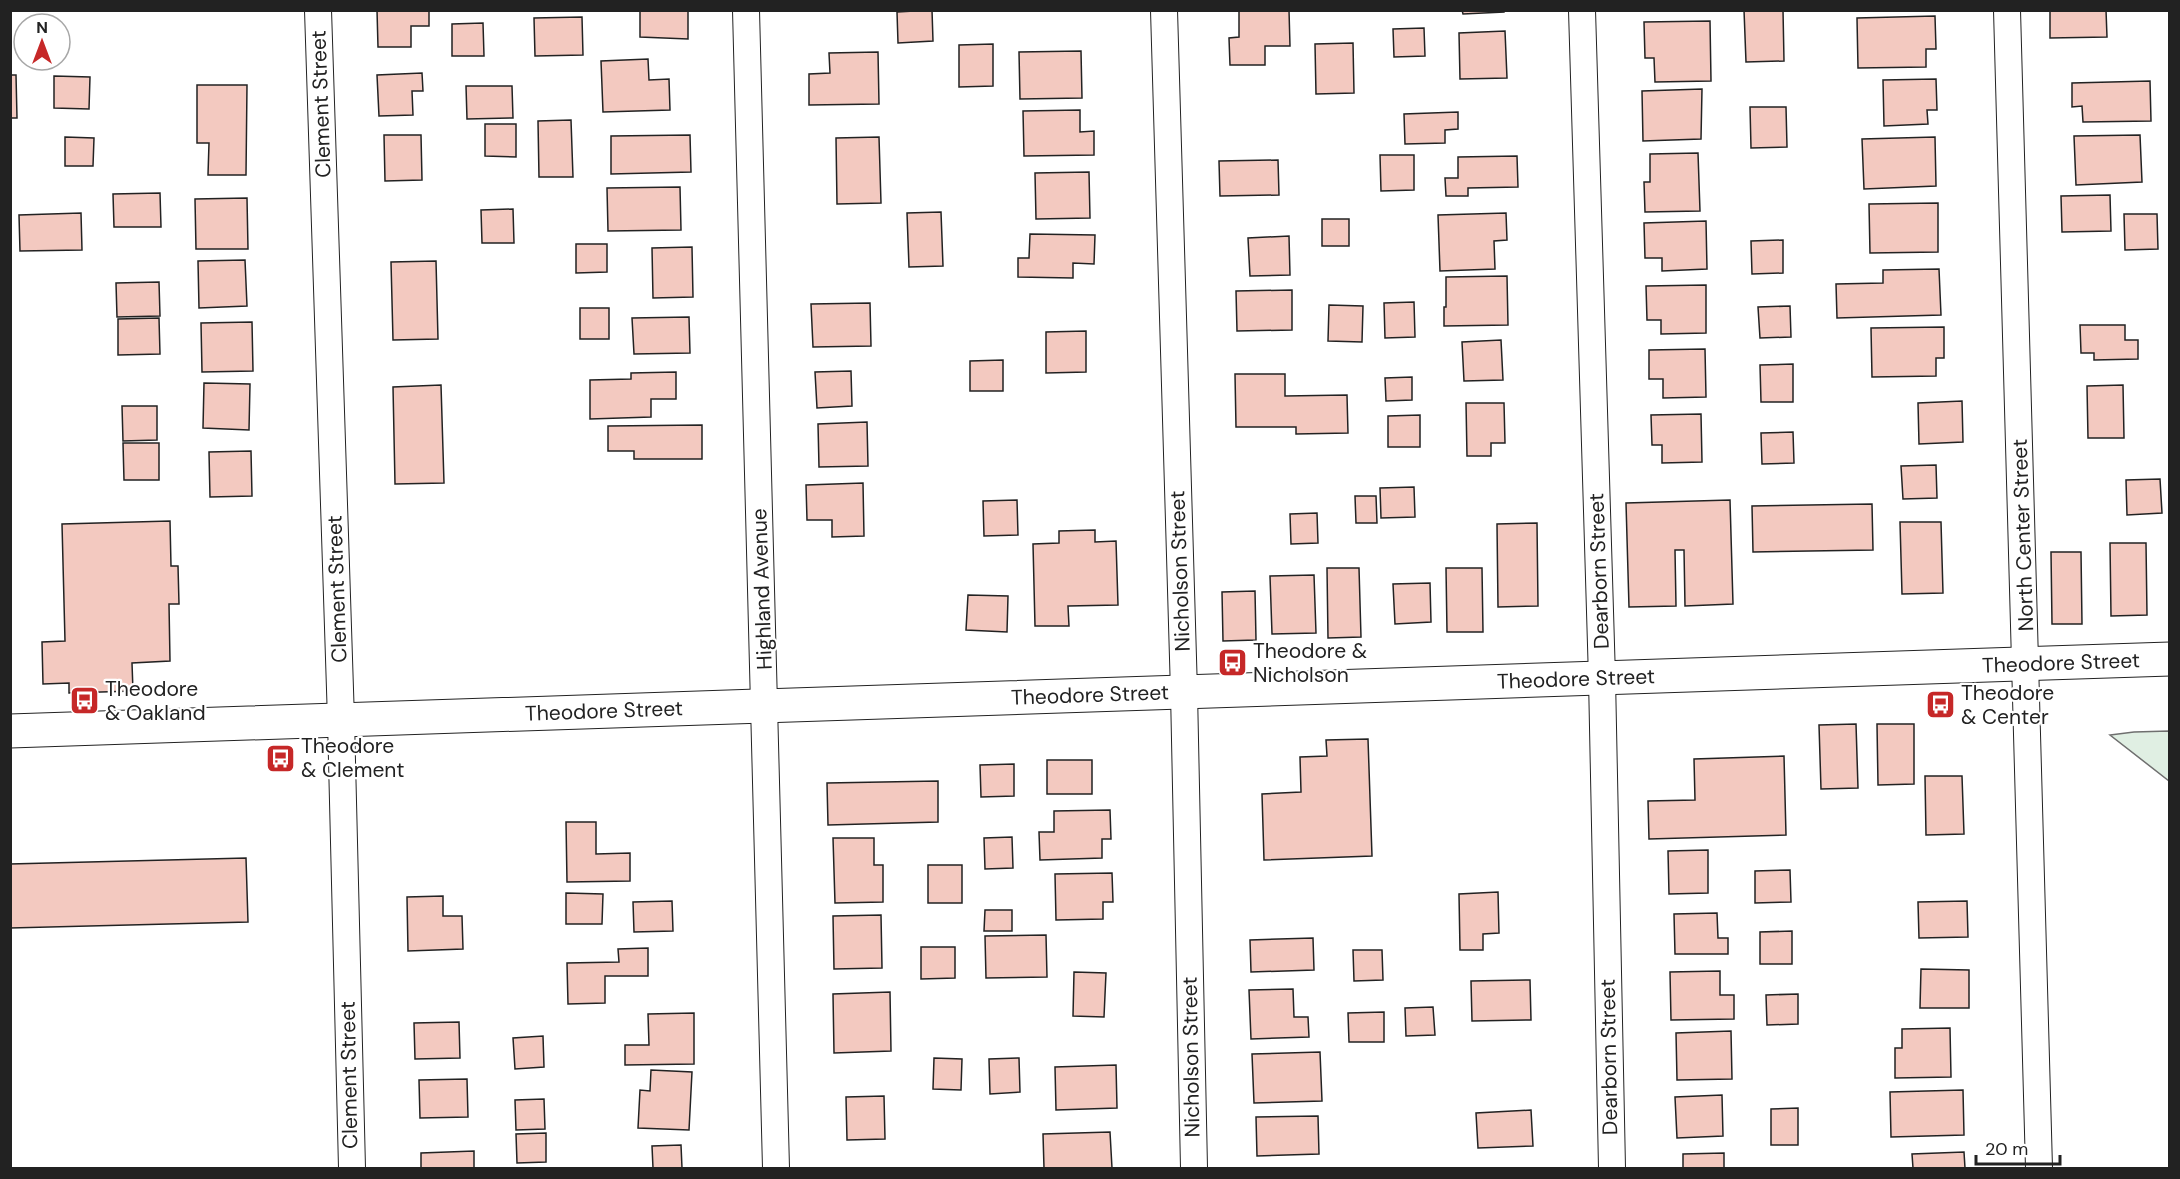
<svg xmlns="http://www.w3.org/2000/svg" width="2180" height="1179" font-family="'DM Sans',sans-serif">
<rect width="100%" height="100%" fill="#fff"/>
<!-- green -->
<path fill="#e0efe3" stroke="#6f6f6f" stroke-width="1.5" d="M2169,731v50l-59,-46 24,-3z"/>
<!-- building -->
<path fill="#f3c9c0" stroke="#222" stroke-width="1.5" d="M377,10h52v16h-18v21h-33z
M640,10h48v29l-48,-2z
M932,10l1,31 -35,2 -1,-31z
M1239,10h50l1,36h-25v19h-35l-1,-27 10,-1z
M1462,10h42v2l-41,2z
M1744,10h39l1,51 -38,1z
M2050,10h56l1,27 -57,1z
M1935,16l1,33h-10v18l-68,1 -1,-50z
M582,17l1,38 -48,1 -1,-38z
M1710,21l1,60 -56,1 -1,-24h-9l-1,-36z
M483,23l1,33h-32v-32z
M1424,28l1,28 -31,1 -1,-28z
M1505,31l2,47 -47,1 -1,-46z
M1353,43l1,50 -38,1 -1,-50z
M993,44v42l-34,1v-42z
M1081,51l1,47 -62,1 -1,-47z
M878,52l1,52 -70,1v-31l21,-1 -1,-20z
M648,59l1,21 20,-1 1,31 -67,2 -2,-51z
M422,73l1,18h-11l1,24 -34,1 -2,-41z
M10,75h6l1,43h-7z
M54,76l36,1 -1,32 -35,-1z
M1936,79l1,31h-10l1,14 -44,2 -1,-46z
M2150,81l1,40 -68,1 -1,-16 -10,1v-24z
M197,85h50l-1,90h-38l1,-32h-12z
M466,86h46l1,32 -46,1z
M1702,89l-1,50 -58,2 -1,-50z
M1750,107h36l1,40 -36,1z
M1080,110v22l14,-1v24l-70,1 -1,-45z
M1458,112v17l-13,1v13l-40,1 -1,-30z
M571,120l2,57h-34l-1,-56z
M485,124h31v33l-31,-1z
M384,135h37l1,45 -37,1z
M690,135l1,37 -80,2v-38z
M2140,135l2,47 -66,3 -2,-49z
M65,137l29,1 -1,28h-28z
M879,137l2,66 -44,1 -1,-66z
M1935,137l1,49 -72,3 -2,-50z
M1698,153l2,58 -55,1 -1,-30h6v-28z
M1380,155h34v35l-33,1z
M1517,156l1,31 -50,1v8h-22l-1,-18h13v-21z
M1278,160l1,35 -59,1 -1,-35z
M1089,172l1,46 -54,1 -1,-46z
M680,187l1,43 -73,1 -1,-43z
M160,193l1,34h-47l-1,-33z
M2110,195l1,36 -49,1 -1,-36z
M247,198l1,51h-52l-1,-50z
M1938,203v49l-68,1 -1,-49z
M513,209l1,34h-32l-1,-33z
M941,212l2,54 -34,1 -2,-54z
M81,213l1,37 -62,1 -1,-36z
M1506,213l1,27 -13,1 1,28 -55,2 -2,-56z
M2124,214h33l1,35 -33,1z
M1322,219h27v27h-27z
M1706,221l1,48 -45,2v-13h-17l-1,-35z
M1030,234l65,1 -1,29 -21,-1v15l-55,-1v-19h11z
M1289,236l1,39 -40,1 -2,-38z
M1783,240v33l-31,1 -1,-33z
M576,244h31v28l-31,1z
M692,247l1,50 -40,1 -1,-50z
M245,260l2,46 -48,2 -1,-47z
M436,261l2,78 -45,1 -2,-78z
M1939,269l2,46 -104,3 -1,-34 47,-1v-13z
M1507,276l1,49 -64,1v-19h2v-30z
M159,282l1,34 -43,1 -1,-34z
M1706,285v48l-45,1v-14h-14l-1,-34z
M1292,290v40l-55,1 -1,-40z
M1414,302l1,35 -30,1 -1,-35z
M870,303l1,43 -58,1 -2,-43z
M1329,305l34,1 -1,36 -34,-1z
M1790,306l1,31 -31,1 -2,-31z
M580,308h29v31h-29z
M689,317l1,36 -56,1 -2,-36z
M159,318l1,36 -42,1v-36z
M252,322l1,49 -51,1 -1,-49z
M2080,325h45v15h13v19l-44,1v-7h-13z
M1944,327v31h-8v18l-64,1 -1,-49z
M1086,331v41l-40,1v-41z
M1501,340l2,40 -39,1 -2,-39z
M1705,349l1,48 -43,1v-19h-14v-29z
M1003,360v31h-33v-30z
M1793,364v38h-32l-1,-37z
M851,371l1,35 -35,2 -2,-36z
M676,372v27h-25v18l-61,2v-39l41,-1v-6z
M1235,374h50v22l62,-1 1,38 -52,1v-7h-60z
M1412,377v23l-26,1 -1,-23z
M204,383l46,1 -1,46 -46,-2z
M441,385l3,98 -49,1 -2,-97z
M2123,385l1,53h-36l-1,-52z
M1962,401l1,41 -44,2 -1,-41z
M1466,403h38l1,40h-14v13h-24z
M122,406h35v34l-34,1z
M1701,414l1,48 -40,1v-18h-10l-1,-30z
M1420,415v32h-32v-31z
M867,422l1,44 -49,1 -1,-43z
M702,425v34h-68v-8h-26v-25z
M1793,432l1,31 -32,1 -1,-31z
M123,443h36v37h-35z
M251,451l1,45 -42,1 -1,-45z
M1936,465l1,33 -34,1 -2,-33z
M2160,479l2,34 -35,2 -1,-35z
M863,483l1,53 -32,1v-17h-25l-1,-35z
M1414,487l1,30 -34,1 -1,-30z
M1355,496h21l1,27h-21z
M1017,500l1,35 -34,1 -1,-35z
M1730,500l3,104 -48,2 -1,-56h-9l1,56 -47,1 -3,-104z
M1872,504l1,46 -120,2 -1,-46z
M1317,513l1,30 -27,1 -1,-30z
M170,521l1,45h7l1,38h-10l1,57 -38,2 1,28 -64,2v-10l-26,1 -1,-42 23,-1 -3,-117z
M1900,522h41l2,71 -41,1z
M1537,523l1,83 -40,1 -1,-83z
M1095,530v12l21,-1 2,64 -50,1 1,20h-34l-2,-82 26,-1v-12z
M2110,543h36l1,72 -36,1z
M2051,552h30l1,72h-30z
M1327,568h32l2,69 -33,1z
M1446,568h36l1,64h-36z
M1314,575l2,58 -44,1 -2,-58z
M1430,583l1,39 -36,2 -2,-40z
M1255,591l1,49 -33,1 -1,-49z
M968,595l40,1 -1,36 -41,-2z
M1856,724l2,64 -37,1 -2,-64z
M1877,724h37v60l-36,1z
M1368,739l4,117 -108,4 -2,-66 39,-2 -1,-35 27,-1 -1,-16z
M1784,756l2,79 -137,4 -1,-38 47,-1 -1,-41z
M1047,760h45v34h-45z
M1014,764v32l-33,1 -1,-32z
M1925,776h37l2,58 -38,1z
M938,781v41l-110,3 -1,-42z
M1110,810l1,29h-9v19l-62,2 -1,-28h15v-21z
M566,822h30v32l34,-1v28l-63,1z
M1012,837l1,31 -28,1 -1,-31z
M833,838h41v27h9v37l-48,1z
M1708,850v43l-39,1 -1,-43z
M246,858l2,64 -238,6v-64z
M928,865h34v38h-34z
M1790,870l1,32 -36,1v-32z
M1112,873l1,29h-10v17l-47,1 -1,-46z
M1498,892l1,41 -16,1v16h-23l-1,-56z
M566,893l37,1 -1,30h-36z
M443,896v20h19l1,33 -55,2 -1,-54z
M672,901l1,30 -39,1 -1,-30z
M1967,901l1,36 -49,1 -1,-36z
M985,910h27v21h-28z
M1717,913l1,25h10v16h-53l-1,-40z
M881,915l1,53 -48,1 -1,-53z
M1792,931v33h-32v-32z
M1046,935l1,42 -61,1 -1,-42z
M1313,938l1,32 -63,2 -1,-32z
M921,947h34v31l-34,1z
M648,948v28h-43v27l-37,1 -1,-41 52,-1 -1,-13z
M1353,950h29l1,30 -29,1z
M1921,969l48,1v38h-49z
M1720,971v24h14v24l-63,1 -1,-48z
M1074,972l32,1 -2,44 -31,-1z
M1530,980l1,40 -59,1 -1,-40z
M1293,989l1,28h14l1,20 -58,2 -2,-49z
M890,992l1,59 -57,2 -1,-59z
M1798,994v30l-31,1 -1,-30z
M1433,1007l2,28 -29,1 -1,-28z
M1384,1012v30h-35l-1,-29z
M694,1013v51l-69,1v-20h24l-1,-31z
M459,1022l1,36 -45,1 -1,-36z
M1950,1028l1,49 -56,1v-30h7v-19z
M1731,1031l1,48 -55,1 -1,-47z
M543,1036l1,31 -29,2 -2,-31z
M1320,1052l2,49 -68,2 -2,-49z
M934,1058l28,1 -1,31 -28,-1z
M1019,1058l1,34 -30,2 -1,-35z
M1116,1065l1,43 -61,2 -1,-43z
M651,1070l41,2 -3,58 -51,-2 2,-38 10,1z
M467,1079l1,38 -48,1 -1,-38z
M1963,1090l1,45 -73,2 -1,-45z
M1722,1095l1,41 -46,2 -2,-41z
M884,1096l1,43 -38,1 -1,-43z
M544,1099l1,30 -29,1 -1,-30z
M1798,1108v37h-27v-36z
M1531,1110l2,36 -55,2 -2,-35z
M1318,1116l1,38 -62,2 -1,-39z
M1110,1132l2,36h-68l-1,-34z
M546,1133v29l-29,1 -1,-29z
M681,1145l1,23h-29l-1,-22z
M474,1151v17h-53v-15z
M1964,1152l1,16h-52l-1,-14z
M1724,1153v15h-41v-14z"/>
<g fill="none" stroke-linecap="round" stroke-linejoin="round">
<defs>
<path id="minor" d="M318,10l23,710 11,448
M746,10l30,1158
M1164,10l20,682 10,476
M1582,10l20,668 10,490
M2007,10l32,1158"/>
<path id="secondary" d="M10,731l2160,-72"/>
</defs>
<!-- minor casing -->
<use href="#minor" stroke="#222" stroke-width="28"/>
<!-- secondary casing -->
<use href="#secondary" stroke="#222" stroke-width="35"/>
<!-- minor -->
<use href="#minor" stroke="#fff" stroke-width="26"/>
<!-- secondary -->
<use href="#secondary" stroke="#fff" stroke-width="33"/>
</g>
<!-- icons -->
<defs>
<symbol id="bus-square" viewBox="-11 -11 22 22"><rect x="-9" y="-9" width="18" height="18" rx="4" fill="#c62828" stroke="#fff"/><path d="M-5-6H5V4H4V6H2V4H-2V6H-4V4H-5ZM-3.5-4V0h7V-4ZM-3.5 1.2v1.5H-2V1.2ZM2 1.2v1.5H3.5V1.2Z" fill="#fff"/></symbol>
</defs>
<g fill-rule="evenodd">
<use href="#bus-square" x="1216" y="646" width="33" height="33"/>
<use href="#bus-square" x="68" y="684" width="33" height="33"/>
<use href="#bus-square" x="1924" y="688" width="33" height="33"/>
<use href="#bus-square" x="264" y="742" width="33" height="33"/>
</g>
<g text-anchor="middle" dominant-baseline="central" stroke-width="4.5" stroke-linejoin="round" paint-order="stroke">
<!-- street labels -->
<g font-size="21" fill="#222" stroke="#fff">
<text transform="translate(321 104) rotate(-92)">Clement Street</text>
<text transform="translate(2023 535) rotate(-92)">North Center Street</text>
<text transform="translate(1180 571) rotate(-92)">Nicholson Street</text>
<text transform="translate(1599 571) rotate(-92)">Dearborn Street</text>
<text transform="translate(337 589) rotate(-92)">Clement Street</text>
<text transform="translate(762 589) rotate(-92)">Highland Avenue</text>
<text transform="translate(2061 663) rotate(-2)">Theodore Street</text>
<text transform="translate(1576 679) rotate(-2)">Theodore Street</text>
<text transform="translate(1090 695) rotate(-2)">Theodore Street</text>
<text transform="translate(604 711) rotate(-2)">Theodore Street</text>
<text transform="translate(1191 1057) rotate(-91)">Nicholson Street</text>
<text transform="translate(1609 1057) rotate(-91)">Dearborn Street</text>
<text transform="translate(349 1075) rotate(-91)">Clement Street</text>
</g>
<!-- poi labels -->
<g font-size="21" fill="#222" stroke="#fff" text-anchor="start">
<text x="1253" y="651">Theodore &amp;<tspan x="1253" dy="24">Nicholson</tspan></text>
<text x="105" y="689">Theodore<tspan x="105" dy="24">&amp; Oakland</tspan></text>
<text x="1961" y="693">Theodore<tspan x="1961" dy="24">&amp; Center</tspan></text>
<text x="301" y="746">Theodore<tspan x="301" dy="24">&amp; Clement</tspan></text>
</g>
</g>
<!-- border -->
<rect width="2180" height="1179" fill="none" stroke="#222222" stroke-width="24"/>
<!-- north arrow -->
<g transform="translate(42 42)"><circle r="28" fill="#ffffff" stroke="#a7a7a7" stroke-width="1.5"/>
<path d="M0-4.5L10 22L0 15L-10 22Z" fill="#c62828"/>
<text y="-9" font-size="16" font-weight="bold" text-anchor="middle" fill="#222222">N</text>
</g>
<!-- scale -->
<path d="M1976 1155v9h84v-9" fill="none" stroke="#222222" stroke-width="3"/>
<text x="1985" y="1155" font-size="18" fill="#222222" stroke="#ffffff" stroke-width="4.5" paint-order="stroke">20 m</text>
</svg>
